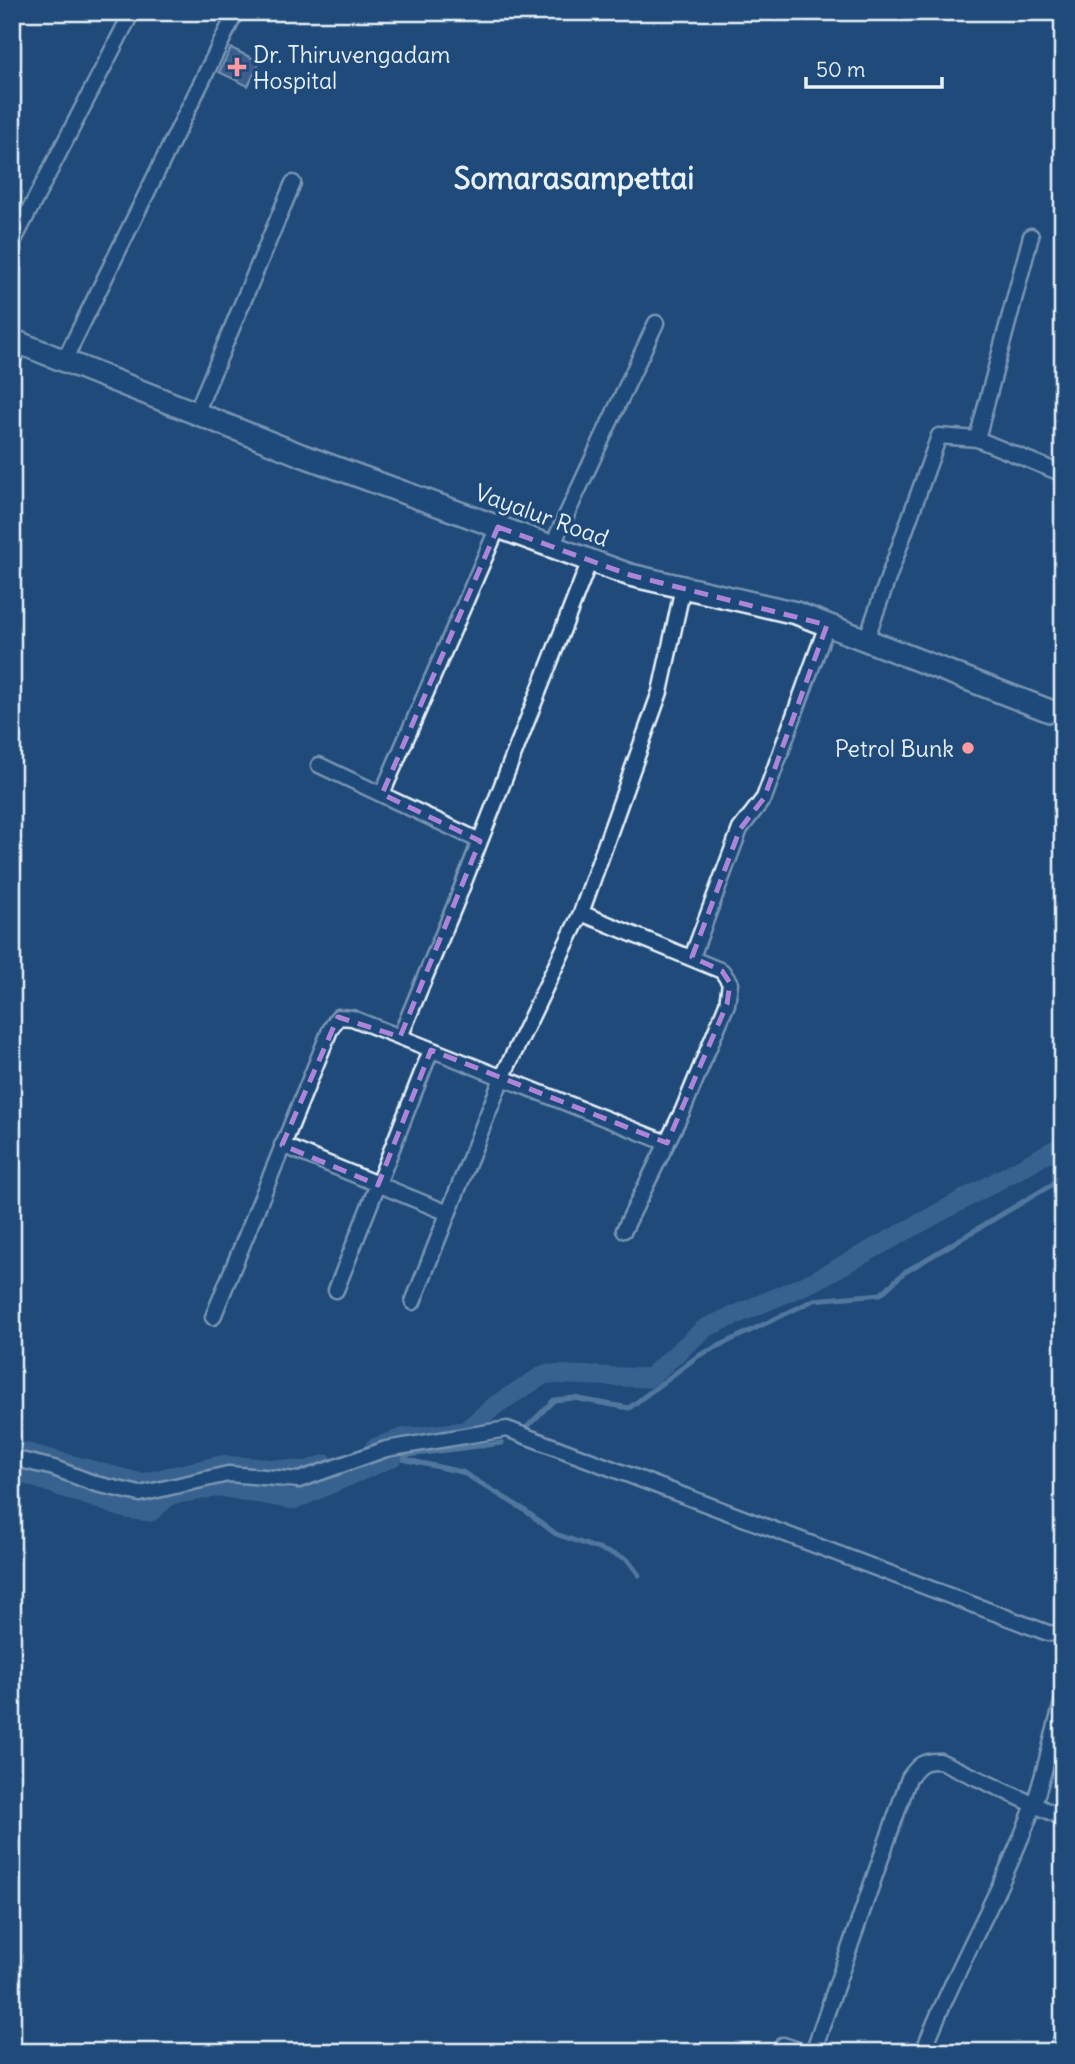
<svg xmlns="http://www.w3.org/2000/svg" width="1075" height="2064" font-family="Delius,sans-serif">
<rect width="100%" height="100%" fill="#1f4a7a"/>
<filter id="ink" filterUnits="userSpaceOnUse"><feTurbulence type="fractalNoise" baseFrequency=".0143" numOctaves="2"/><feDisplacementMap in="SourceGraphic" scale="14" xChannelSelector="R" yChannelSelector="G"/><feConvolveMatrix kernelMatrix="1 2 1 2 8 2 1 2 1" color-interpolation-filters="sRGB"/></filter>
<g filter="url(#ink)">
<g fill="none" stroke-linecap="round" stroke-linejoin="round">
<!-- stream -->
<path stroke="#91adc9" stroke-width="5" d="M528,1426l26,-26 20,-2 55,10 69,-52 116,-56 67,-6 24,-22 158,-94
M399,1456l103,-13
M393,1457l69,15 61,37 33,25 71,25 12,16"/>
<!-- canal -->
<path stroke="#577fa9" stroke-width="19" d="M374,1448l28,-10 63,-7 32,-27 48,-30 104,4 56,-50 109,-47 249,-136
M12,1449l129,34 80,-18 85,6 20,-7
M12,1470l114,39 25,3 19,-17 50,-8 74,13 99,-43"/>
</g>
<!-- building -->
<path fill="#5d74a5" stroke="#e8f1f8" stroke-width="2" d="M231,48l29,14 -12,24 -29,-14z"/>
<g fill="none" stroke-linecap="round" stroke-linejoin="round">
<defs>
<path id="street" d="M12,244l120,-232
M65,359l171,-347
M12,362l8,-19
M196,413l97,-230
M977,439l54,-203
M552,546l104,-223
M590,560l-135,345 -55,132 267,106
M866,640l73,-204 38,3 86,35
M319,765l161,76
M382,794l116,-267
M581,913l141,58 8,12 -3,21 -44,106 -59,120
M692,957l48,-128 24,-31 63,-173
M282,1145l166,68
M336,1290l95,-240
M413,1302l89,-224 79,-165 79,-221 23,-105
M213,1317l117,-287 8,-13 14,1 48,19
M12,1458l42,10 42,16 44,10 88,-20 71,6 87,-31 121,-20 541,204 15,1
M783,2045l21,7
M813,2052l96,-274c9,-13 14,-18 31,-17l123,57
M923,2052c32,-84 79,-160 110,-245 12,-35 20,-72 30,-108
M1056,2052l7,-17"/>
<path id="secondary" d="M12,340l289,115 329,120 166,38 254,98 13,1"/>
</defs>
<!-- street casing -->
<use href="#street" stroke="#e8f1f8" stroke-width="19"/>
<!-- secondary casing -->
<use href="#secondary" stroke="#e8f1f8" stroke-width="26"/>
<!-- street -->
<use href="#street" stroke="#1f4a7a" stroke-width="14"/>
<!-- secondary -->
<use href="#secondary" stroke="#1f4a7a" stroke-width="21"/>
</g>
</g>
<!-- marked area -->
<path d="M0 0H1075V2064H0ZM498,527l132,48 197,50 -63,173 -24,31 -48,128 30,14 8,12 -3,21 -60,139 -236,-93 -53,135 -96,-40 56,-128 62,20 80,-196 -98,-47z" fill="#1f4a7a" fill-opacity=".55" fill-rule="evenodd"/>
<path fill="none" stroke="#ac85d9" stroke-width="5" stroke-dasharray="14 9" stroke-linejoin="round" d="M498,527l132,48 197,50 -63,173 -24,31 -48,128 30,14 8,12 -3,21 -60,139 -236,-93 -53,135 -96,-40 56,-128 62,20 80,-196 -98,-47z"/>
<!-- markers -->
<g fill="#ff9aa2" stroke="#1f4a7a" stroke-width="2.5">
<path d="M233.5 56.5h7v7h7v7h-7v7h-7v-7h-7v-7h7z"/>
<circle cx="968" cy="748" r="7"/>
</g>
<g text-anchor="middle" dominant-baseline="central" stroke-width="7" stroke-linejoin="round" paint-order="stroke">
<!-- poi labels -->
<g font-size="23" fill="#e8f1f8" stroke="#1f4a7a" text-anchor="start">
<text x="253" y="54">Dr. Thiruvengadam<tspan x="253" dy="26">Hospital</tspan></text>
<text x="954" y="748" text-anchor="end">Petrol Bunk</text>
</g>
<!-- street labels -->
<g font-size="23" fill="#e8f1f8" stroke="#1f4a7a">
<text transform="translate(542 515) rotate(20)">Vayalur Road</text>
</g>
<!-- district labels -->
<g font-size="30" font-weight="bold" fill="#e8f1f8" stroke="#1f4a7a">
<text x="574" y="178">Somarasampettai</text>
</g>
</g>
<!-- margin -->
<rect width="1075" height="2064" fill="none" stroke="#1f4a7a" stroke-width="42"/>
<rect x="21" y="21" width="1033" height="2022" fill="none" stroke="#e8f1f8" stroke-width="2.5" filter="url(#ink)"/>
<!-- scale -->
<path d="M806 77v10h136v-10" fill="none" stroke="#e8f1f8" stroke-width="3.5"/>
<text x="816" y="77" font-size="21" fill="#e8f1f8" stroke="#1f4a7a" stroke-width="5" paint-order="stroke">50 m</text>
</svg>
